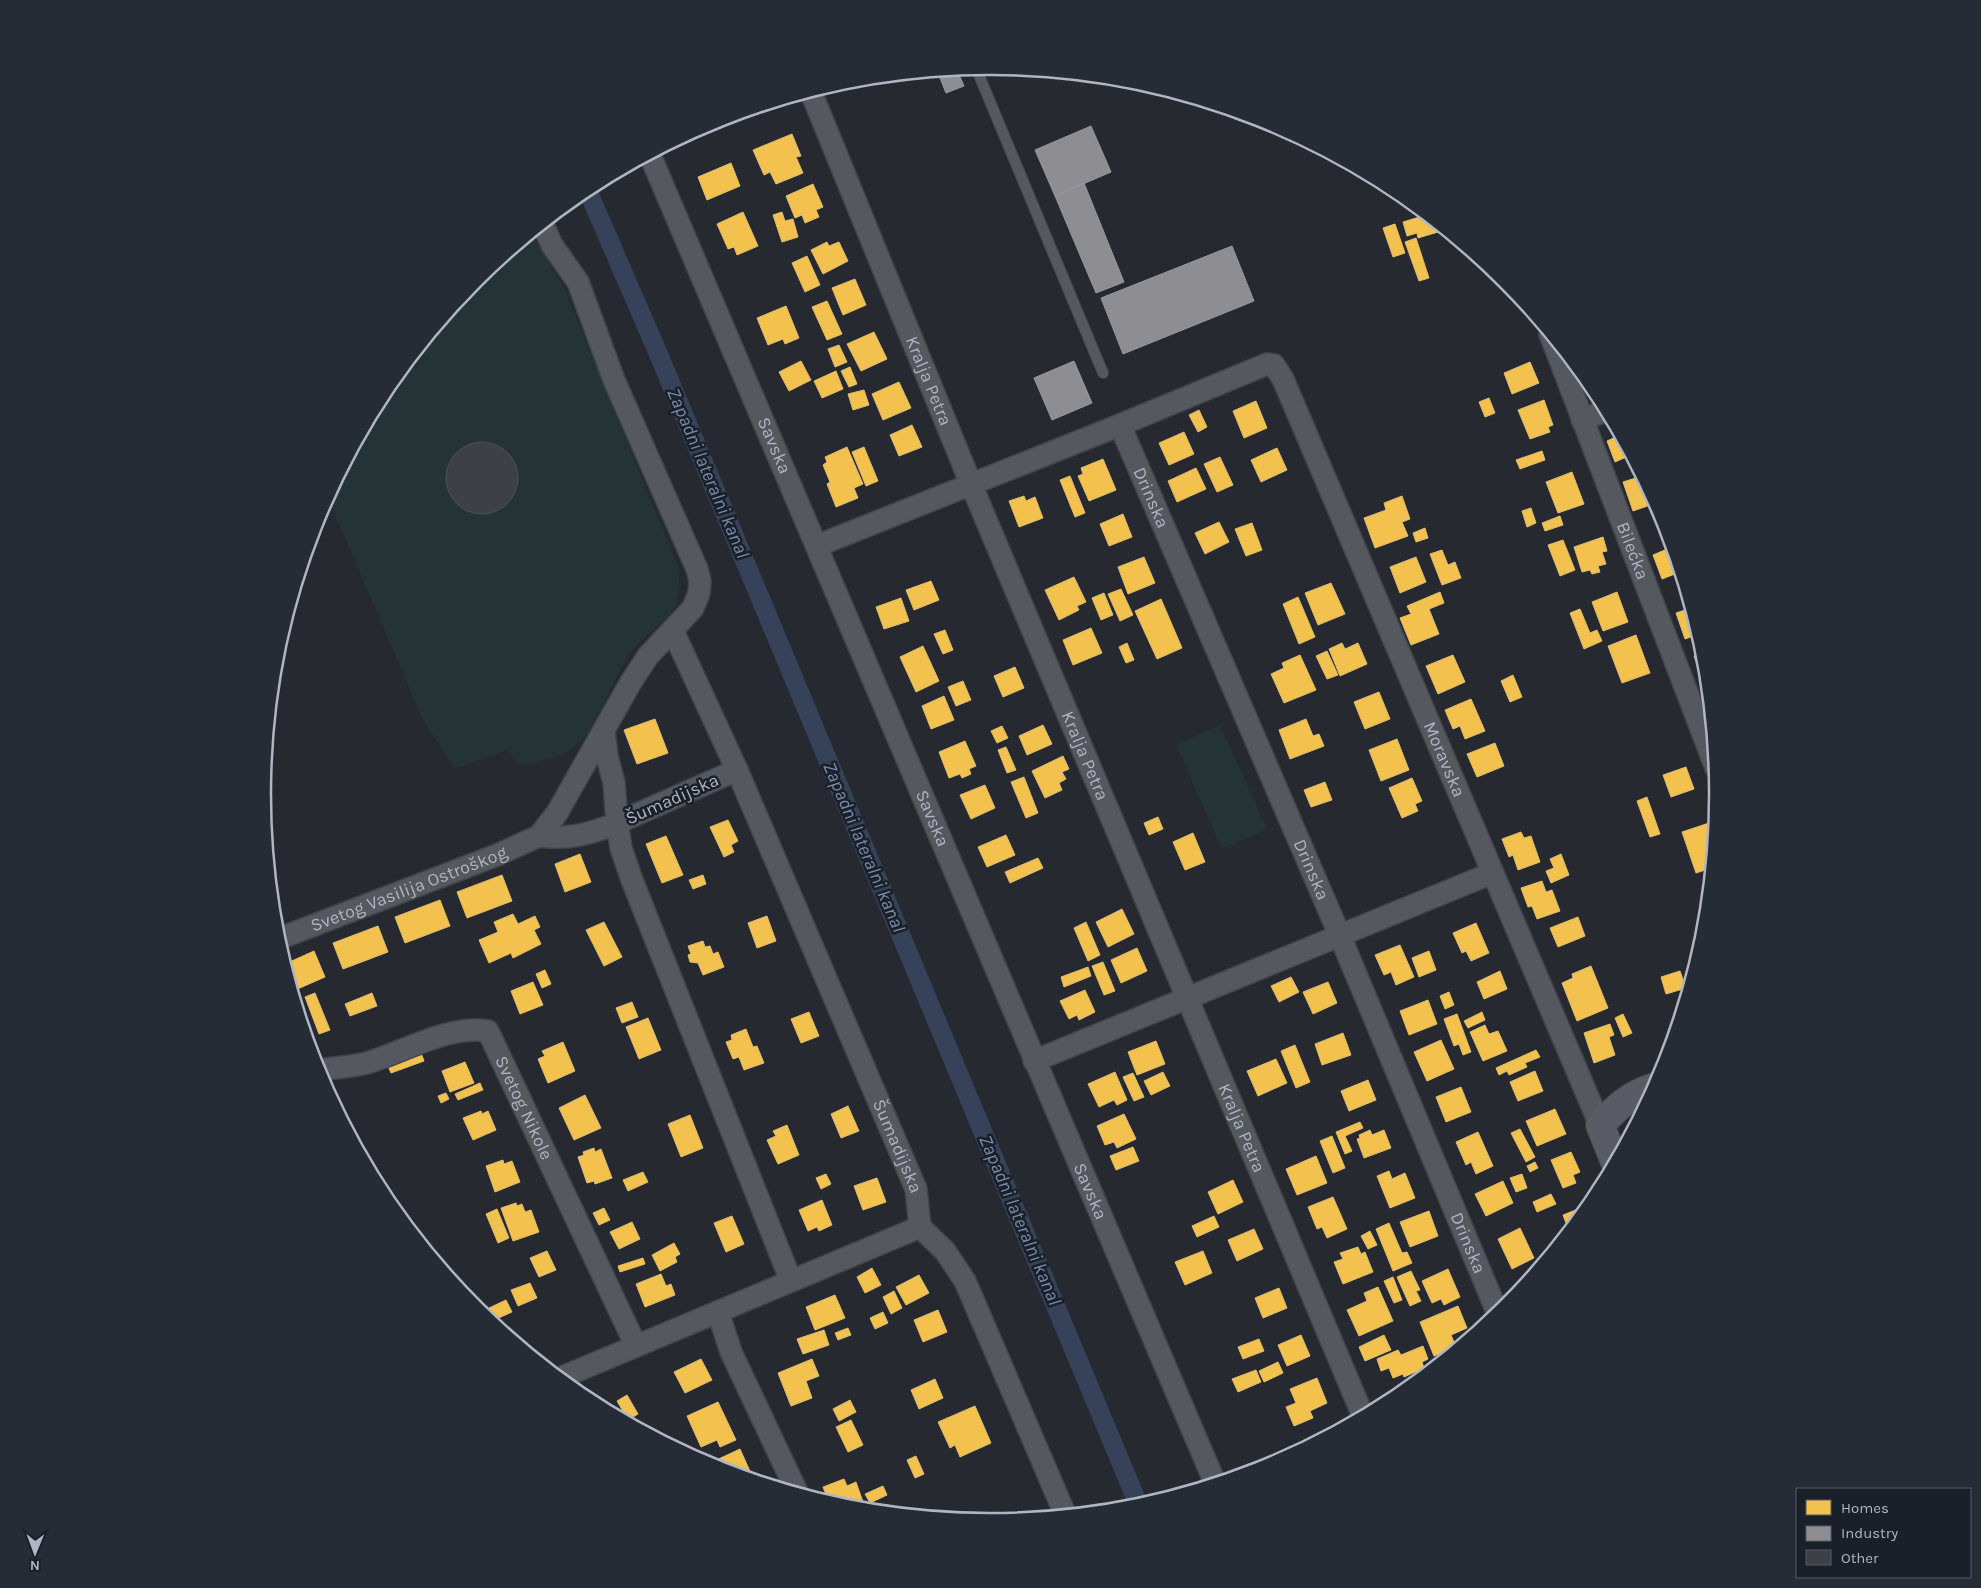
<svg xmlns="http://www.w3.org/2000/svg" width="1981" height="1588" font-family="Karla,sans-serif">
<rect width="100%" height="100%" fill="#262930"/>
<!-- green -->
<path fill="#243336" d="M531,234l12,17 22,39 114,279c0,13 2,25 -4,38 -8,16 -26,24 -38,38 -27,31 -33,77 -64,103 -16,13 -34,14 -54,17l-12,-15 -52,19 -33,-51 -94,-220 58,-109 90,-110z
M1220,725l47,104 -45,20 -46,-104z"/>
<!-- homes -->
<path fill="#f2c14e" stroke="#debd71" d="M792,134l9,22 -5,1 7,16 -27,11 -6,-12 -6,3 -11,-25z
M731,163l9,23 -33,14 -9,-23z
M813,184l10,23 -7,3 3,7 -14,6 -3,-8 -7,3 -9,-22z
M743,212l15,34 -21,9 -3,-8 -6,2 -11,-25z
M782,212l3,9 8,-2 5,18 -16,5 -9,-27z
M1426,215l19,15 -27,8 -1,-5 -10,3 -4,-14z
M1395,224l10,29 -12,4 -10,-29z
M1416,238l13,40 -10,3 -14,-39z
M827,242l2,4 10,-4 9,19 -25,13 -12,-24z
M807,256l13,29 -15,7 -13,-29z
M855,279l11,26 -23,10 -11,-27z
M827,301l15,33 -15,6 -15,-33z
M786,306l13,32 -14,6 -2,-5 -15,6 -11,-27z
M874,332l13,27 -26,12 -14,-27z
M839,345l8,17 -12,5 -7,-18z
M801,361l10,19 -22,11 -10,-19z
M1530,362l9,21 -27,11 -8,-21z
M850,367l7,17 -8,3 -8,-16z
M836,371l7,18 -21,9 -8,-17z
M899,382l12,26 -28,12 -11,-26z
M864,390l5,15 -16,5 -5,-16z
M1489,398l6,15 -10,4 -6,-15z
M1544,400l9,25 -5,2 2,5 -20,7 -12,-29z
M1256,401l11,27 -23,10 -11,-27z
M1199,410l8,17 -9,5 -9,-17z
M912,425l10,22 -23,9 -9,-21z
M1184,432l10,22 -25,11 -10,-22z
M1620,435l11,20 -16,7 -8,-21z
M847,447l16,37 -9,4 4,10 -22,9 -9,-23 3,-2 -7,-17 4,-3 -2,-5z
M864,447l14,34 -12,5 -14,-34z
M1277,448l10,22 -26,12 -10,-22z
M1542,451l3,9 -25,9 -4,-9z
M1220,457l13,28 -16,7 -13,-28z
M1103,459l13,31 -27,11 -11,-25 5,-2 -2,-6z
M1196,468l10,21 -29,13 -9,-21z
M1572,472l12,32 -26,9 -12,-31z
M1070,476l15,37 -10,4 -15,-37z
M1642,476l14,27 -23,8 -10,-29z
M1024,496l2,5 9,-4 8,21 -24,9 -10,-26z
M1402,496l8,23 -8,3 6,14 -33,12 -11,-30 22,-8 -2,-7z
M1531,508l5,15 -9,4 -5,-16z
M1123,514l9,23 -23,9 -9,-22z
M1560,516l3,9 -18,6 -3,-8z
M1219,522l10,20 -24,12 -10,-21z
M1252,523l10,27 -16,6 -11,-27z
M1425,528l3,10 -12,4 -3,-9z
M1603,537l4,14 -5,1 4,12 -8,2 2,6 -8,2 -2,-4 -8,2 -8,-25z
M1563,540l12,30 -15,6 -12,-31z
M1672,547l8,25 -18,7 -9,-24z
M1442,550l6,15 7,-3 6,16 -19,7 -12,-31z
M1144,557l11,26 -27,11 -10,-27z
M1416,557l10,25 -26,11 -10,-26z
M1074,577l12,25 -9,4 2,4 -20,10 -14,-30z
M931,581l8,19 -25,10 -8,-20z
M1331,583l14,31 -27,11 -13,-32z
M1121,589l12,26 -13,6 -12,-27z
M1440,592l4,11 -15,6 10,25 -28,11 -11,-27 11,-4 -4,-8z
M1617,592l11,30 -25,9 -11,-29z
M1104,593l9,22 -12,5 -9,-22z
M1298,597l17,40 -16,7 -16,-40z
M901,598l8,23 -25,8 -8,-22z
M1161,599l21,49 -25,11 -22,-48z
M1691,608l8,26 -14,5 -9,-26z
M1580,609l10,24 7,-3 5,11 -18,8 -14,-36z
M1091,628l11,25 -29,12 -10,-25z
M945,630l8,20 -10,4 -9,-20z
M1636,635l14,38 -28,10 -14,-37z
M1127,643l7,17 -8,3 -7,-16z
M1342,643l3,6 13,-6 9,21 -27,12 -11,-27z
M923,646l16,35 -23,11 -16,-35z
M1327,651l11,24 -11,4 -11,-23z
M1704,652l4,33 -3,1 -11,-30z
M1300,655l16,35 -32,13 -13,-29 13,-6 -2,-5z
M1453,655l12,27 -27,12 -12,-28z
M1015,667l9,21 -21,9 -9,-21z
M1513,675l9,22 -12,5 -9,-21z
M963,681l8,19 -15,6 -8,-19z
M1379,692l11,27 -25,10 -11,-27z
M944,696l10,24 -23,9 -9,-23z
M1471,699l14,32 -20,8 -5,-13 -7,3 -8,-19z
M655,719l13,34 -31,11 -13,-34z
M1306,719l7,17 6,-2 5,12 -34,13 -11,-29z
M1043,725l9,19 -25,11 -8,-19z
M1002,726l6,12 -11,5 -6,-12z
M1397,739l12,31 -28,11 -12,-31z
M965,741l11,25 -7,3 2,5 -9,4 -2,-4 -11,4 -10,-26z
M1495,743l9,23 -27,11 -10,-23z
M1006,747l10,23 -9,3 -9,-23z
M1063,756l6,13 -7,3 4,7 -7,4 3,7 -17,8 -13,-27z
M1686,767l8,22 -23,8 -8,-22z
M1024,777l14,36 -12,5 -15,-36z
M1412,778l10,23 -7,3 3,7 -16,7 -13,-30z
M1325,782l7,18 -21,7 -7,-17z
M985,785l10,23 -24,11 -11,-24z
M1647,797l13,37 -10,3 -13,-36z
M1158,817l5,12 -14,6 -5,-12z
M728,820l10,21 -7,4 3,7 -10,5 -14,-30z
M1709,823l5,16 -3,29 -15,5 -14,-41z
M1521,832l3,6 7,-2 9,26 -22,8 -5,-15 -4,2 -7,-18z
M1193,833l12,29 -20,8 -12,-28z
M1006,835l9,20 -28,12 -9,-20z
M666,836l17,39 -21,8 -16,-39z
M580,854l11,28 -26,10 -10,-28z
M1561,854l8,21 -18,8 -5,-12 8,-3 -4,-9z
M1038,858l5,10 -33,15 -5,-11z
M502,875l10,26 -45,17 -10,-26z
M703,875l3,9 -13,5 -4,-9z
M1542,881l4,11 6,-2 8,21 -23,8 -5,-13 -4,1 -7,-19z
M440,900l10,26 -45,17 -10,-26z
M1122,909l12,25 -26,13 -12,-25z
M513,914l5,10 17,-8 5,11 -6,3 7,14 -28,14 -2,-5 -22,10 -10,-23 19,-8 -4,-10z
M767,916l9,25 -19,7 -9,-25z
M1578,917l7,19 -27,11 -8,-19z
M604,922l18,35 -18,9 -18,-36z
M1086,922l14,33 -12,6 -14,-33z
M1476,923l13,30 -18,8 -5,-10 -4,2 -9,-20z
M378,926l10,26 -45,17 -10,-26z
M703,941l2,6 5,-1 3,8 5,-2 6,15 -21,8 -5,-12 -8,-1 -2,-7 3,-1 -3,-8z
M1400,945l14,32 -18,8 -5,-13 -7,3 -9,-20z
M1137,948l10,23 -26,12 -10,-23z
M314,951l11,26 -32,14 -8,-27z
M1429,951l7,19 -17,7 -7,-19z
M1103,962l12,29 -11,4 -12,-29z
M1591,966l17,42 -31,13 -15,-38 11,-5 -1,-4z
M1088,967l3,9 -27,11 -3,-10z
M545,970l6,14 -9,4 -6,-14z
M1500,971l7,18 -23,10 -7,-17z
M1680,971l6,17 -20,6 -5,-17z
M1291,977l8,15 -20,10 -8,-16z
M533,982l10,23 -23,9 -9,-23z
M1328,982l9,21 -24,11 -10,-22z
M1085,990l10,22 -16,8 -2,-5 -8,4 -9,-18z
M1449,992l5,13 -9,4 -5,-13z
M315,993l15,37 -11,4 -14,-37z
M372,993l5,13 -27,10 -5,-12z
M1428,1000l9,24 -28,11 -9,-24z
M632,1002l6,15 -16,6 -6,-15z
M809,1012l10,24 -18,7 -10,-24z
M1482,1012l3,8 -17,8 -4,-7z
M1457,1014l14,38 -8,3 -4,-11 -5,2 -10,-27z
M1623,1014l9,19 -9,4 -8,-19z
M648,1018l13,32 -22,9 -13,-32z
M1610,1024l4,11 -5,2 6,18 -21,8 -10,-30z
M1485,1025l4,9 9,-3 9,20 -24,10 -13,-29z
M746,1029l7,18 4,-1 7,17 -20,7 -5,-13 -6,2 -7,-17 6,-2 -1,-5z
M1343,1033l8,22 -29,10 -7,-21z
M1441,1040l13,29 -27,12 -13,-29z
M1156,1041l9,23 -28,11 -9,-23z
M563,1042l12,29 -27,12 -10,-24 7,-3 -3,-5z
M1295,1045l15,37 -14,6 -15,-37z
M1536,1050l4,7 -15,6 2,4 -18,8 -2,-4 -8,4 -3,-7z
M421,1053l3,8 -33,12 -3,-7z
M1276,1059l11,24 -29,13 -11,-25z
M465,1062l9,21 -24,9 -8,-21z
M1535,1071l8,20 -25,10 -8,-19z
M1115,1072l12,28 -10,5 -3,-5 -15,7 -11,-23z
M1163,1072l7,14 -19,9 -7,-14z
M1133,1073l11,24 -10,4 -11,-24z
M1368,1080l8,20 -27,11 -8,-20z
M480,1083l3,7 -25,10 -3,-6z
M1461,1087l10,25 -25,10 -10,-25z
M446,1093l3,6 -8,4 -3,-7z
M585,1095l16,33 -27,12 -15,-32z
M848,1106l11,25 -18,7 -10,-24z
M1555,1109l11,25 -29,12 -11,-25z
M481,1111l1,3 6,-3 8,19 -23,10 -10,-22z
M1124,1114l12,25 -19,9 -3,-6 -9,3 -8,-19z
M690,1115l13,33 -22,9 -13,-33z
M1360,1122l3,6 -18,8 7,15 -7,3 -9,-22z
M787,1125l12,30 -21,9 -11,-24 9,-4 -3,-5z
M1520,1129l15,28 -9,5 -15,-29z
M1370,1130l2,5 12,-5 7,18 -27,10 -7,-19 3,-1 -1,-3z
M1478,1132l15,34 -17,8 -5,-12 -5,3 -10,-23z
M1332,1136l13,32 -12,5 -13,-32z
M1133,1147l6,14 -23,9 -6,-14z
M594,1148l1,4 6,-3 11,29 -17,6 -1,-3 -7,2 -9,-26 6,-2 -1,-3z
M1571,1152l9,20 -7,3 3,8 -13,5 -12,-28z
M1316,1156l11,27 -30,12 -11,-26z
M503,1160l1,4 8,-3 8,21 -25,10 -9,-26z
M1535,1162l3,6 -8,4 -3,-6z
M1389,1171l3,8 13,-6 10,25 -25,10 -13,-32z
M643,1172l5,10 -20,9 -5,-11z
M826,1174l5,10 -10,5 -5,-11z
M1522,1174l5,14 -11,4 -6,-14z
M877,1178l9,24 -23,8 -9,-24z
M1233,1180l10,22 -25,12 -10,-22z
M1503,1181l10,22 -27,13 -11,-22z
M1551,1194l5,10 -19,8 -4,-10z
M1333,1197l14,32 -20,9 -5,-11 -5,2 -9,-22z
M822,1200l10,25 -13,6 -2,-4 -9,4 -9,-21z
M516,1203l1,3 5,-2 3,8 6,-2 8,22 -26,9 -12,-33z
M1591,1204l-22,27 -6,-16z
M604,1208l6,12 -11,5 -6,-12z
M497,1209l12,29 -11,5 -12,-29z
M1429,1211l9,25 -28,11 -10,-25z
M732,1216l12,28 -18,8 -12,-29z
M1214,1216l5,11 -22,10 -5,-11z
M632,1222l8,17 -21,10 -9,-17z
M1389,1223l13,30 5,-1 5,11 -19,8 -17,-42z
M1520,1228l14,30 -22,11 -14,-30z
M1254,1229l9,20 -26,12 -9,-21z
M1370,1231l7,14 -9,4 -7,-13z
M674,1243l6,11 -5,3 2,5 -17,9 -8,-16z
M1358,1247l3,7 4,-2 8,20 -30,12 -9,-22 9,-3 -3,-6z
M547,1251l9,19 -17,7 -9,-19z
M1203,1251l9,22 -27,12 -10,-23z
M643,1258l2,6 -25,8 -2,-6z
M872,1268l9,17 -16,8 -8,-16z
M1448,1269l12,28 -16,8 -3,-6 -9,4 -10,-22z
M1411,1271l9,19 -4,1 5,10 -11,5 -13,-29z
M661,1274l5,12 5,-2 4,11 -30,12 -9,-23z
M919,1275l10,18 -23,12 -10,-18z
M1393,1277l9,23 -8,3 -10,-22z
M1527,1282l-9,11 -3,-6z
M530,1283l7,15 -19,8 -7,-16z
M1378,1287l15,34 -34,15 -12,-26 20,-9 -3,-8z
M1279,1288l8,20 -24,10 -8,-20z
M894,1291l8,17 -11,6 -8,-17z
M835,1295l10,23 -30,12 -9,-23z
M506,1300l6,12 -18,8 -5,-12z
M1458,1306l9,22 -16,7 5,12 -22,9 -14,-34z
M938,1310l9,22 -24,10 -9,-22z
M883,1312l5,11 -13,6 -5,-11z
M848,1328l3,7 -13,5 -3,-7z
M824,1330l5,15 -26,9 -6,-15z
M1301,1335l9,21 -23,10 -9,-21z
M1384,1335l7,15 -26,11 -6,-14z
M1259,1339l5,12 -21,8 -5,-12z
M1423,1346l5,13 -6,3 2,6 -20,9 -1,-3 -10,4 -4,-10 -8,3 -4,-12 21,-9 3,5z
M701,1359l11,21 -27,13 -11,-21z
M812,1359l7,17 -13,5 6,17 -21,8 -13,-33z
M1278,1362l5,11 -19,9 -5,-11z
M1256,1370l5,12 -23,10 -6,-13z
M1317,1378l10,25 -17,8 3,7 -19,8 -8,-19 10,-4 -6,-14z
M935,1379l8,19 -24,11 -8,-19z
M627,1395l11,19 -10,6 -11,-19z
M850,1400l6,12 -17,9 -6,-12z
M718,1402l18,38 -16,7 -3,-7 -16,7 -14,-31z
M975,1406l16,37 -31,14 -5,-12 -5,3 -12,-26z
M851,1420l12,25 -15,7 -12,-25z
M740,1449l13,29h-1l-37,-11 -3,-5z
M916,1456l8,18 -9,4 -8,-18z
M844,1479l3,7 9,-4 7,20 -15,6 -19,-6 -6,-15z
M883,1486l4,9 -17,8 -5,-9z"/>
<!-- industry -->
<path fill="#8d8d92" stroke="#9799a0" d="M957,70l7,16 -18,7 -8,-20z
M1091,126l20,46 -56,24 -20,-46z
M1084,183l40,99 -28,11 -41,-97z
M1232,246l22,55 -131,53 -22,-56z
M1074,361l18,42 -40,17 -18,-42z"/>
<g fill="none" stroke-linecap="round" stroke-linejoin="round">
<!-- canal -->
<path stroke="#364259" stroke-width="19" d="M587,189l71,164 481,1153"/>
</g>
<!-- building -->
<path fill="#3d4045" stroke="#4d5158" d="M446 478a36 36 0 1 1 72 0a36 36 0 1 1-72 0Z"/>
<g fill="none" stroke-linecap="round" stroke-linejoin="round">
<defs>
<path id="lane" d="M976,68l127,305"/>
<g id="street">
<path id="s1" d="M811,92l160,392 392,932"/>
<path id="s2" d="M650,155c191,442 375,886 565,1328"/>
<path id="s3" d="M1550,334l166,434"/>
<path d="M1582,420l25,-10"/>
<path id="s4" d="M1120,425l220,511 158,378"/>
<path id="s5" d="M819,545l301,-120 147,-61 7,1 9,14 317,746"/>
<path id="s6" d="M673,631l64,139 179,419 4,38 25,24 20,30 100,233"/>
<path d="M737,770l-120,53 4,25 11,32 159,401"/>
<path d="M539,836c28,4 52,-2 78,-13l-3,-40 -7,-27 -3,-25"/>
<path id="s7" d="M278,939l219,-84 42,-19 18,-23 74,-131 17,-26 45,-48 6,-15 1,-12 -3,-12 -83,-189 -36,-98 -26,-37 -9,-20"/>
<path d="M1034,1061l458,-188"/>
<path id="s8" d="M317,1070c17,-2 34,-3 50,-7 36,-11 84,-39 121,-32l148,315"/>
<path d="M718,1312l13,40 66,140"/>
<path d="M560,1378l360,-151"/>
</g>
<path id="secondary" d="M1615,1162l-15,-37c17,-18 31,-31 55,-38"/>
</defs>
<!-- lane casing -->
<use href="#lane" stroke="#424449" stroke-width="12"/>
<!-- street casing -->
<use href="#street" stroke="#424449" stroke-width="24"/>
<!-- secondary casing -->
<use href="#secondary" stroke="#424449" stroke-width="30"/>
<!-- lane -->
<use href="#lane" stroke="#55585f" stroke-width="10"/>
<!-- street -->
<use href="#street" stroke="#55585f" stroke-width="21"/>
<!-- secondary -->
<use href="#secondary" stroke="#595c64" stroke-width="28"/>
</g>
<g text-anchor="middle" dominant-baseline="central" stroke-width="5" stroke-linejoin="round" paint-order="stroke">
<!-- street labels -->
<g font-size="18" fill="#afb5c2" stroke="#1a202a">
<text stroke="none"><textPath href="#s1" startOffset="312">Kralja Petra</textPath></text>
<text stroke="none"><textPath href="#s2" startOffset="316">Savska</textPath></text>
<text stroke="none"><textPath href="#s4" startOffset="79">Drinska</textPath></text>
<text stroke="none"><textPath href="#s3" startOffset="232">Bilećka</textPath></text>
<text stroke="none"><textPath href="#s1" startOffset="718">Kralja Petra</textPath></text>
<text stroke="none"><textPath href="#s5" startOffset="920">Moravska</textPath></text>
<text transform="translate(672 799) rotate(-24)">Šumadijska</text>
<text stroke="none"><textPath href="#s2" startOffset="721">Savska</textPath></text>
<text stroke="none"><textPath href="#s4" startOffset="484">Drinska</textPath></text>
<text stroke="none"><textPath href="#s7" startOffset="140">Svetog Vasilija Ostroškog</textPath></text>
<text stroke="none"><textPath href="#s8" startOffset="262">Svetog Nikole</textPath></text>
<text stroke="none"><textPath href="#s1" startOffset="1122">Kralja Petra</textPath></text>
<text stroke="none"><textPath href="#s6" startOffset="562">Šumadijska</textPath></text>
<text stroke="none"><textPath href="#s2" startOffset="1126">Savska</textPath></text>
<text stroke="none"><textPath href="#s4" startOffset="889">Drinska</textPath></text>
</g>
<!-- water labels -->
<g font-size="19" font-style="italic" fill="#798aa9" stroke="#1a202a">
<text transform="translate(708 473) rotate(67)">Zapadni lateralni kanal</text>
<text transform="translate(864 847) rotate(67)">Zapadni lateralni kanal</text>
<text transform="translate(1020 1220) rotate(67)">Zapadni lateralni kanal</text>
</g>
</g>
<!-- crop -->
<path d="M0 0H1981V1588H0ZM271 794a719 719 0 1 1 1438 0a719 719 0 1 1-1438 0Z" fill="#262c36" fill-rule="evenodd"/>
<path fill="none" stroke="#afb5c2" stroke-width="2.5" d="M271 794a719 719 0 1 1 1438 0a719 719 0 1 1-1438 0Z"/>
<!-- legend -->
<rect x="1796" y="1488" width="175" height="90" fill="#1a202a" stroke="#565c67"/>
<rect x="1806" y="1500" width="25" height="15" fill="#f2c14e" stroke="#565c67"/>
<text x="1841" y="1513" font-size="15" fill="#afb5c2">Homes</text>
<rect x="1806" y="1526" width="25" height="15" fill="#8d8d92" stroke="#565c67"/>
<text x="1841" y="1538" font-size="15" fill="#afb5c2">Industry</text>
<rect x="1806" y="1550" width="25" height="15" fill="#3d4045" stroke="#565c67"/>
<text x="1841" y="1563" font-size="15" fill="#afb5c2">Other</text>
<!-- north arrow -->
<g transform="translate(35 1553) rotate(181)" stroke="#1a202a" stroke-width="4" paint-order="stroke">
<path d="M0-4L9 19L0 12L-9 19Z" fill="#afb5c2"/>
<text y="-8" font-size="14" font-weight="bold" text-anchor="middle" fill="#afb5c2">N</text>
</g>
</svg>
